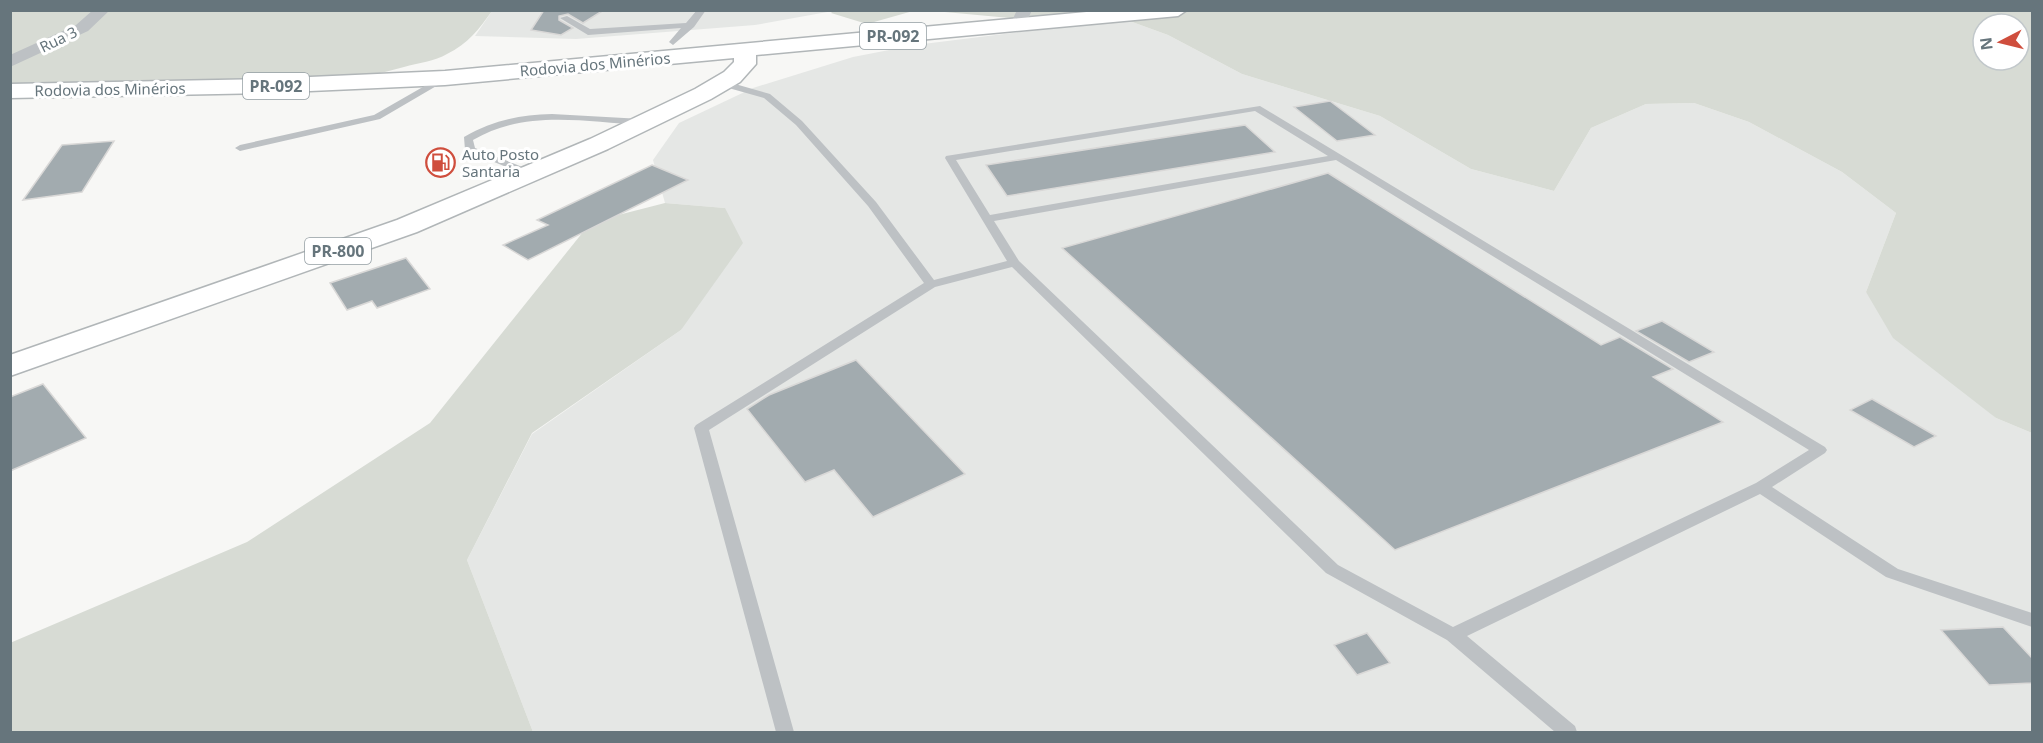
<svg xmlns="http://www.w3.org/2000/svg" width="2043" height="743" font-family="'Noto Sans',sans-serif">
<rect width="100%" height="100%" fill="#f7f7f5"/>
<!-- built -->
<path fill="#e5e7e5" d="M492,11h341l-78,14 -179,14 -101,-3z
M1124,19l44,16 74,39 138,42 91,53 83,22 37,-63 55,-24 48,-1 55,19 93,50 54,41 -30,79 130,126 36,15v299h-1499l-66,-172 65,-126 149,-104 44,-122 -60,-5 -12,-43 26,-37 74,-35 100,-31 62,-12z"/>
<!-- green -->
<path fill="#d7dbd4" fill-rule="evenodd" d="M11,11h481c-13,18 -24,33 -45,43 -12,7 -29,9 -43,13 -124,35 -265,9 -393,17z
M833,11v-1l80,1 -46,13 -36,-11z
M934,11h1098v422l-36,-15 -103,-80 -27,-46 30,-79 -54,-41 -93,-50 -55,-19 -48,1 -55,24 -37,63 -83,-22 -91,-53 -138,-42 -74,-39 -44,-16h-103zM1983,24h36v36h-36z
M665,203l60,5 18,35 -62,87 -149,103 -65,127 66,172h-522l-1,-89 237,-101 183,-119 161,-201z"/>
<!-- building -->
<path fill="#a2abaf" stroke="#d9d8d7" stroke-width="1.5" d="M544,10h60l-21,13 -15,-9 -9,2v4l14,8 -12,7 -30,-5z
M1330,101l45,34 -38,6 -43,-34z
M1245,125l30,27 -268,44 -21,-31z
M114,141l-32,51 -59,8 39,-55z
M652,165l36,15 -160,80 -25,-15 45,-20 -11,-5z
M1328,173l273,172 19,-8 53,32 -20,8 70,45 -328,128 -333,-302z
M406,258l24,31 -53,19 -5,-7 -25,9 -17,-27z
M1662,321l52,31 -25,10 -53,-31z
M856,360l109,114 -92,43 -39,-47 -29,12 -58,-73 22,-14z
M43,384l43,54 -76,33v-74z
M1872,399l64,37 -22,11 -64,-37z
M2003,627l29,31v25l-43,2 -48,-55z
M1367,633l23,30 -33,12 -23,-30z"/>
<g fill="none" stroke-linecap="round" stroke-linejoin="round">
<defs>
<path id="primary" d="M1108,10h79l-9,6 -422,39v9l-16,18 -29,17 -103,50 -191,83 -407,144v-21l387,-135 193,-81 105,-50 29,-17 10,-10v-4l-289,27 -180,8 -255,5v-14l255,-5 180,-8z"/>
</defs>
<!-- primary casing -->
<use href="#primary" stroke="#b1b6b8" stroke-width="3"/>
<!-- lane -->
<path fill="#bdc1c4" fill-rule="evenodd" d="M697,10h9l-12,17 -21,18 -4,-3 12,-14 -93,7 -28,-17 7,-2 23,13 96,-6z
M442,76l8,2 -70,41 -140,32 -5,-3 5,-3 134,-30z
M721,80l49,14 32,27 74,81 58,78 73,-19 -62,-103 1,-2 314,-50 565,341 2,3 -2,3 -53,34 126,82 134,44v14l-146,-50 -126,-83 -293,142 108,90 2,6h-22l-108,-92 -121,-67 -314,-306 -77,20 -226,143 85,302h-18l-82,-304 2,-3 228,-142 -56,-77 -72,-81 -32,-27 -46,-13 -2,-2zM1255,111l73,45 -338,59 -34,-55zM1336,160l473,290 -53,33 -303,144 -115,-62 -319,-304 -25,-40z
M552,114l90,5 5,3 -5,3c-57,-3 -117,-16 -169,15l2,8 60,24 1,2 -5,3 -66,-27 -1,-13c29,-17 55,-22 88,-23z"/>
<!-- street -->
<path fill="#bdc1c4" fill-rule="evenodd" d="M93,10h17l-22,21 -78,36v-12l66,-30z
M1017,10h15l-8,18 -6,2 -8,-5z"/>
<!-- primary -->
<use href="#primary" fill="#fff" fill-rule="evenodd"/>
</g>
<!-- icons -->
<defs>
<symbol id="fuel-ring" viewBox="-11 -11 22 22"><circle r="9.5" fill="#fff" stroke="#cf4e3d" stroke-width="1.5"/><path d="M-5.5-6h7V0h2V4h1.3V-2.5L3-4.5l.8-.8L6-3V5H2.5V1h-1V6h-7ZM-4.2-4.7v3.2H.2V-4.7Z" fill="#cf4e3d"/></symbol>
</defs>
<g fill-rule="evenodd">
<use href="#fuel-ring" x="424" y="146" width="33" height="33"/>
</g>
<g text-anchor="middle" dominant-baseline="central" stroke-width="6" stroke-linejoin="round" paint-order="stroke">
<!-- far-street labels -->
<g font-size="15" fill="#66757c" stroke="#fff">
<text transform="translate(58 39) rotate(-26)">Rua 3</text>
<text transform="translate(595 64) rotate(-5)">Rodovia dos Minérios</text>
<text transform="translate(110 89) rotate(-1)">Rodovia dos Minérios</text>
</g>
<!-- far-poi labels -->
<g font-size="15" fill="#66757c" stroke="#fff" text-anchor="start">
<text x="462" y="154">Auto Posto<tspan x="462" dy="17">Santaria</tspan></text>
</g>
<!-- shield labels -->
<g fill="#fff" stroke="#949ea3" stroke-width="1.5">
<rect x="860" y="23" width="66" height="26" rx="4.5"/>
<rect x="243" y="73" width="66" height="26" rx="4.5"/>
<rect x="305" y="238" width="66" height="26" rx="4.5"/>
</g>
<g font-size="16" font-weight="bold" fill="#66757c">
<text x="893" y="36">PR-092</text>
<text x="276" y="86">PR-092</text>
<text x="338" y="251">PR-800</text>
</g>
</g>
<!-- border -->
<rect width="2043" height="743" fill="none" stroke="#66757c" stroke-width="24"/>
<!-- north arrow -->
<g transform="translate(2001 42) rotate(263)"><circle r="28" fill="#ffffff" stroke="#c2c8cb" stroke-width="1.5"/>
<path d="M0-4.5L10 22L0 15L-10 22Z" fill="#cf4e3d"/>
<text y="-9" font-size="16" font-weight="bold" text-anchor="middle" fill="#66757c">N</text>
</g>
</svg>
